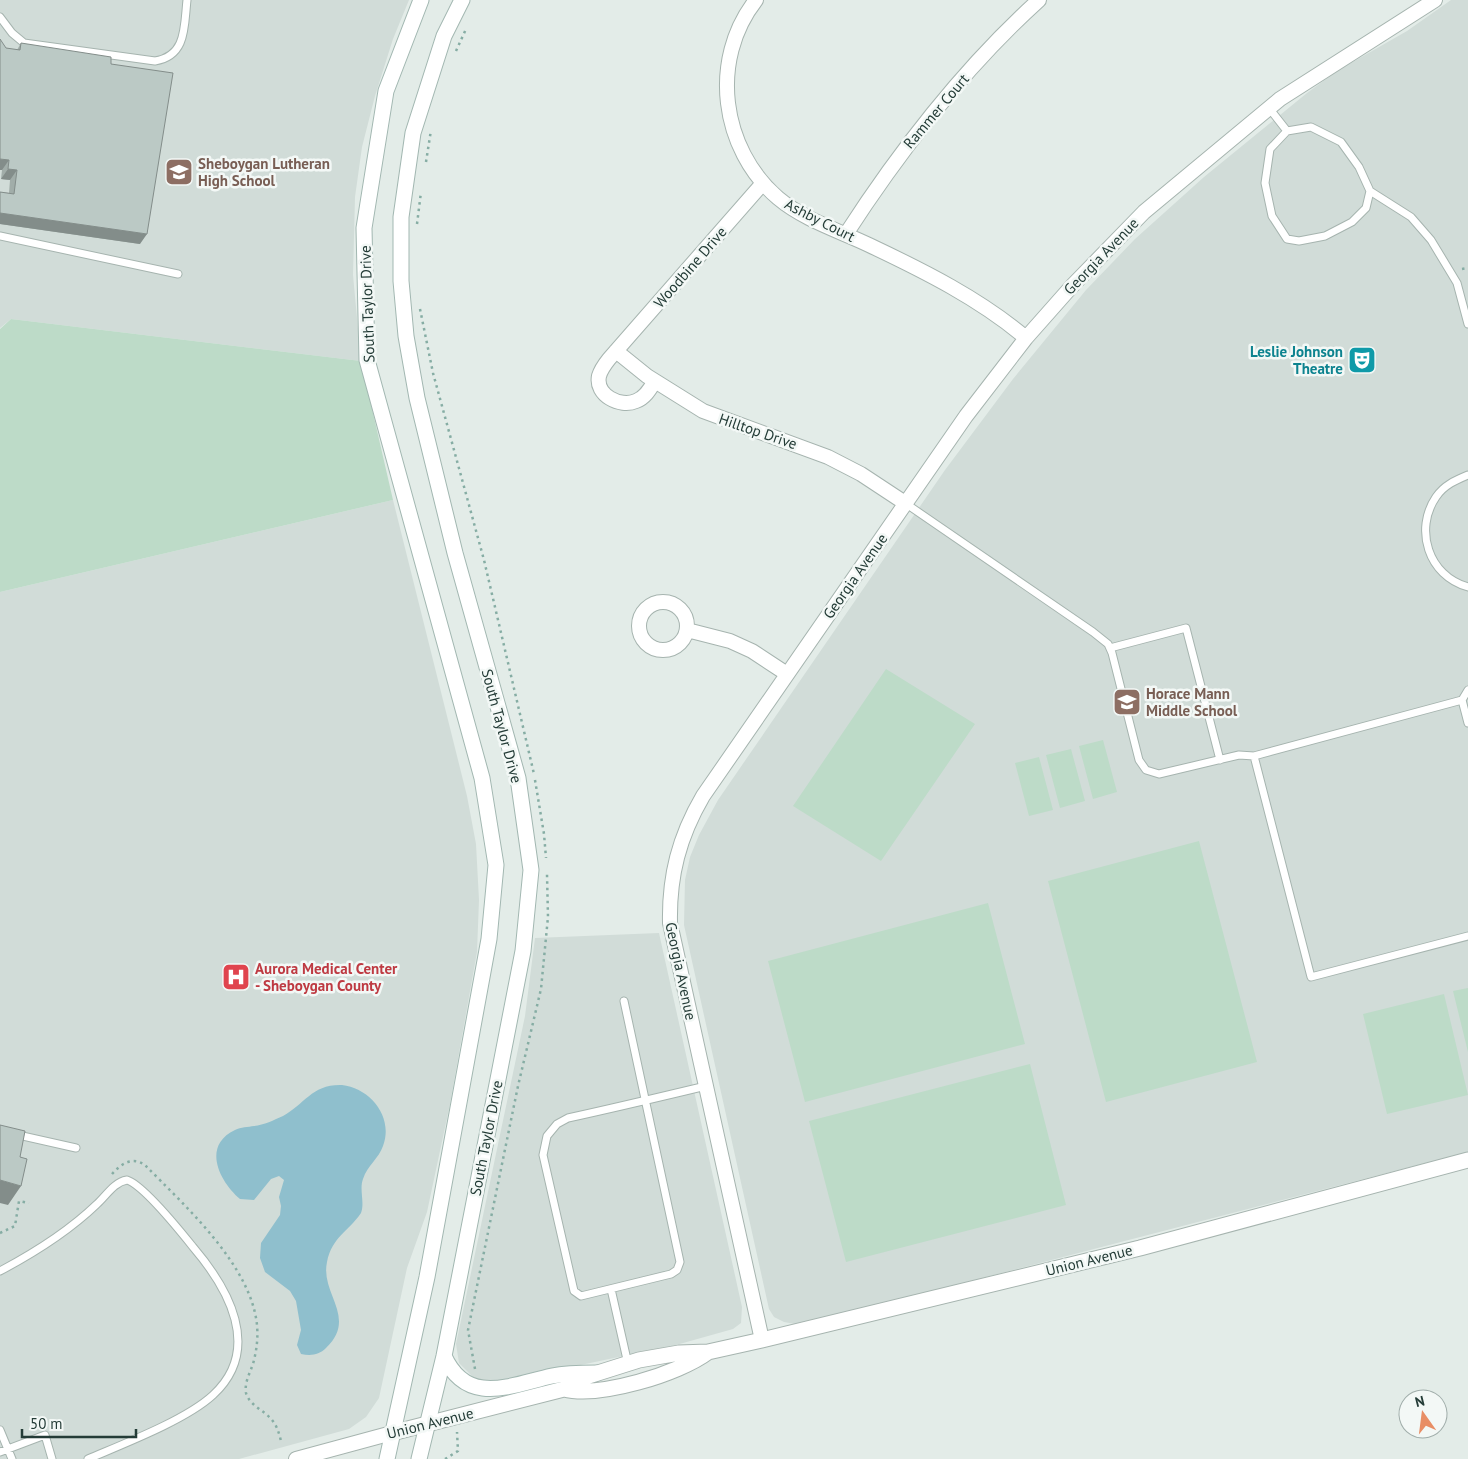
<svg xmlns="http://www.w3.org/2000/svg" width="1468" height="1459" font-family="'PT Sans',sans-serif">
<rect width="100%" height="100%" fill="#e3ece8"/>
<!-- built -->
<path fill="#d1dcd8" d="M0,0h409l-16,39 -18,57 -13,51 -7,50 -2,78 8,86 -350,-42 -11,9z
M1451,0h17v1152l-667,173 -17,-3 -10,-5 -5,-8 -85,-384 1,-45 5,-23 9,-22 19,-35 227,-330 68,-91 73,-89 49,-51 69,-62 103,-84 30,-22 70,-40z
M393,500l74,296 9,48 3,56 -2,52 -27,152 -23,108 -20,56 -28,130 -13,19 -17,12 -110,30h-239v-867z
M659,933l83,374 -1,16 -8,6 -57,16 -167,35 -26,1 -9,-3 -15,-15 -3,-19 69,-328 10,-78z"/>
<!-- green -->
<path fill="#bddbc8" d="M11,319l350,42 32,139 -393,92v-263z
M886,669l89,55 -94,137 -88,-55z
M1103,740l14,52 -24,7 -14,-53z
M1071,749l14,52 -25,7 -14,-53z
M1039,757l14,53 -24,6 -14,-53z
M1199,841l58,221 -151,40 -58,-221z
M988,903l37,141 -220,58 -37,-141z
M1468,988v64l-15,-61z
M1444,994l24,101 -81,19 -24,-100z
M1030,1064l36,141 -220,57 -37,-141z"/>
<!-- water -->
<path fill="#8fbfcd" d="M342,1085c28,3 52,32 41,61 -4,12 -16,20 -20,33 -4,11 2,23 -2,34 -13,19 -29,24 -34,49 -7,32 31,55 -1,86 -7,7 -15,8 -25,6l-4,-9 4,-15 -5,-29 -6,-10 -25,-19 -5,-14 1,-15 19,-28 1,-9 -2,-9 5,-17 -5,-4 -8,3 -17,21 -14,-1c-20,-17 -39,-53 -5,-69 6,-3 13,-3 19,-4 10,-1 20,-6 29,-10 22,-12 29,-32 59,-31z"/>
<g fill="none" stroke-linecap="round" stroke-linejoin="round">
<defs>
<path id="service" d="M0,17l12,16 12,10 131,18c32,-5 29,-35 32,-61
M1269,108l18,23 24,-4 30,15 18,25 11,24 -4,17 -14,14 -27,14 -26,5 -12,-2 -15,-23 -7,-33 5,-34 17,-18
M1370,191l41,26 20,23 26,43 11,41
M0,236l178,38
M1468,475c-12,5 -24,10 -32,22 -22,32 -8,79 32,90
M905,503l188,129 15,12 4,9 27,107 7,10 13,4 80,-19 15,1 208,-56 6,23
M1110,648l76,-20 34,132
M1462,700l6,-10
M1254,756l57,221 157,-41
M624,1001l56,261 -3,8 -6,4 -90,22 -7,-5 -31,-136 4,-19 10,-12 11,-6c46,-10 92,-21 138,-32
M0,1131l76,17
M0,1271c34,-18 69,-40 97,-67 9,-8 17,-22 30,-24 16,5 54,52 66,67 35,41 70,102 20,148 -27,25 -90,49 -125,64
M611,1289l17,75
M0,1430l12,29
M0,1452l45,-17 7,24"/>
<path id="minor" d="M756,0c-47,60 -35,149 22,198 26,22 62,33 91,47 55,26 111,54 157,93
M846,234c55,-85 118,-166 193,-234
M616,351l31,25 56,35 125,46 33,17 44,29
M655,381c-5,8 -10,17 -19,20 -16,7 -41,-6 -37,-25 2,-7 6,-12 10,-17l154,-176
M639 626a24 24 0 1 1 48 0a24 24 0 1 1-48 0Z
M687,630l43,11 22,10 35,23
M762,1340l-92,-417c-1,-47 9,-86 33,-127l263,-380 60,-78 46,-52 72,-74 136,-113 155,-99
M296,1459l96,-26"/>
<path id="tertiary" d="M564,1389c35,9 115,-15 144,-37
M392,1433l172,-44 18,-11 57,-18 40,-7 29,-1 54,-12 378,-92 328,-88"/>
<path id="secondary" d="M444,1356c23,51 67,29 108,20 15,-3 30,-3 45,-3
M387,1459l40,-182 62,-338 7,-74 -14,-87 -115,-418 -3,-132 22,-137 35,-91
M419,1459l25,-103 79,-405 8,-81 -13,-92 -63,-225 -38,-155 -11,-62 -5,-55v-64l12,-84 31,-97 18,-36"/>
</defs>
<!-- service casing -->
<use href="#service" stroke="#a6b4af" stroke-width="9"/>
<!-- minor casing -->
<use href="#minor" stroke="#a6b4af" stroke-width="16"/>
<!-- tertiary casing -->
<use href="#tertiary" stroke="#a6b4af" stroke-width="17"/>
<!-- secondary casing -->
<use href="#secondary" stroke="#a2b7b1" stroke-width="17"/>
<!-- path -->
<path stroke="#86ada4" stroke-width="2.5" stroke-dasharray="2.5 4" stroke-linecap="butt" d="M456,51l10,-22
M426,162l5,-32
M417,224l4,-32
M1462,269l6,-1
M420,309l13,64 51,187 50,214
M535,780l9,54 2,24
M112,1174c9,-10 20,-18 33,-9 40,41 106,100 112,160 1,12 0,23 -3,35 -2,10 -10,21 -8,33 4,13 18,17 26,27 5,6 7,13 9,21
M0,1233l15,-7 4,-25 10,2
M475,1369l-7,-39 50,-244 23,-97 7,-72 -1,-43
M445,1459l13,-8 -1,-19"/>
<!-- service -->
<use href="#service" stroke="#fff" stroke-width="7"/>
<!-- minor -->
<use href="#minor" stroke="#fff" stroke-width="14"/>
<!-- tertiary -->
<use href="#tertiary" stroke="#fff" stroke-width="15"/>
<!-- secondary -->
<use href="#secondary" stroke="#fff" stroke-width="15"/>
</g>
<!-- wall -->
<path fill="#a1ada9" d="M21,43l90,21 29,180 -140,-20v-32l9,1 1,-13 -9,-1 1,-9 4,-122 11,2z"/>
<!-- shaded-wall -->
<path fill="#838d8a" d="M0,159l9,1 -7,10h-2z
M8,169l9,1 -7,10 -9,-1z
M0,213l147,21 -7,10 -140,-20z
M0,1180l21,6 -13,19 -8,-2z"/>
<!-- building -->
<path fill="#bbc9c5" stroke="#838d8a" d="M0,39l6,9 14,2 1,-7 90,14v7l62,9 -26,161 -147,-21v-21l14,2 3,-24 -9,-1 1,-9 -9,-1z
M0,1125l25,6 -5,26 7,2 -6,27 -21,-6z"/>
<!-- icons -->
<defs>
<symbol id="school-square" viewBox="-11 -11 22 22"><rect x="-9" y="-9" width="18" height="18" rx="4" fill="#8d6e63" stroke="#f3f8f6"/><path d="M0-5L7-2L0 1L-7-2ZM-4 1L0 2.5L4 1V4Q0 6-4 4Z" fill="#fff"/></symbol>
<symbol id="theatre-square" viewBox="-11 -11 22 22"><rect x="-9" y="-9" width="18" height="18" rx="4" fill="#0f9aa8" stroke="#f3f8f6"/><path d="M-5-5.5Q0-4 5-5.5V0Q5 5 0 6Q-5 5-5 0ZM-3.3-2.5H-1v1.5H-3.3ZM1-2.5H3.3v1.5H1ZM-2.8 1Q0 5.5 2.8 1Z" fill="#fff"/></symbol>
<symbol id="hospital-square" viewBox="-11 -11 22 22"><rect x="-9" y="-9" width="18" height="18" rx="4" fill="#e0444e" stroke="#f3f8f6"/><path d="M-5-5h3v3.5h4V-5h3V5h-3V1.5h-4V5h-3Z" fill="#fff"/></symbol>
</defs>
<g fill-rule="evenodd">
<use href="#school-square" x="163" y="156" width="32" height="32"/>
<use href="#theatre-square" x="1346" y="344" width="32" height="32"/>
<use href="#school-square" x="1111" y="686" width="32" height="32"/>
<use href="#hospital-square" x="220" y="961" width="32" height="32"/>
</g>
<g text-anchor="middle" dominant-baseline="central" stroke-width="5" stroke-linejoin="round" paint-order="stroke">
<!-- street labels -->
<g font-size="15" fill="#243c37" stroke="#f3f8f6">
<text transform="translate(936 111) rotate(-50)">Rammer Court</text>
<text transform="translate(820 220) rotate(27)">Ashby Court</text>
<text transform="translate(1101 256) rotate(-46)">Georgia Avenue</text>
<text transform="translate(690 267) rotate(-49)">Woodbine Drive</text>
<text transform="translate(367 304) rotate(-92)">South Taylor Drive</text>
<text transform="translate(758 431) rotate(19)">Hilltop Drive</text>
<text transform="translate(855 576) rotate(-55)">Georgia Avenue</text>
<text transform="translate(502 726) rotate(75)">South Taylor Drive</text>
<text transform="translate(681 971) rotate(78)">Georgia Avenue</text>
<text transform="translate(486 1138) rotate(-79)">South Taylor Drive</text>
<text transform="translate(1089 1260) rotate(-14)">Union Avenue</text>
<text transform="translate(430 1423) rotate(-14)">Union Avenue</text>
</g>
<!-- education labels -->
<g font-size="15" font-weight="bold" fill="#785e54" stroke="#f3f8f6" text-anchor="start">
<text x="198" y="163">Sheboygan Lutheran<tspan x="198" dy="17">High School</tspan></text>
<text x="1146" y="693">Horace Mann<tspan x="1146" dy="17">Middle School</tspan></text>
</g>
<!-- culture labels -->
<g font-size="15" font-weight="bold" fill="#0d838f" stroke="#f3f8f6" text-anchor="end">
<text x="1343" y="351">Leslie Johnson<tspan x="1343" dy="17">Theatre</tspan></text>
</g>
<!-- health labels -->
<g font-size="15" font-weight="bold" fill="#be3a42" stroke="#f3f8f6" text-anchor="start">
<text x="255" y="968">Aurora Medical Center<tspan x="255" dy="17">- Sheboygan County</tspan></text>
</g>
</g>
<!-- north arrow -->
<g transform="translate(1423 1414) rotate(346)"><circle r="24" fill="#f3f8f6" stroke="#a0adaa"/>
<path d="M0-4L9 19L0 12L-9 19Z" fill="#e88e65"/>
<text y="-8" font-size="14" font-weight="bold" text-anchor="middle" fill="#243c37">N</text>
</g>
<!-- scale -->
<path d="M22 1429v8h114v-8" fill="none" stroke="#243c37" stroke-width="2.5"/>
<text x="30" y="1429" font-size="15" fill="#243c37" stroke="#f3f8f6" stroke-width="4" paint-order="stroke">50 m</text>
</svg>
